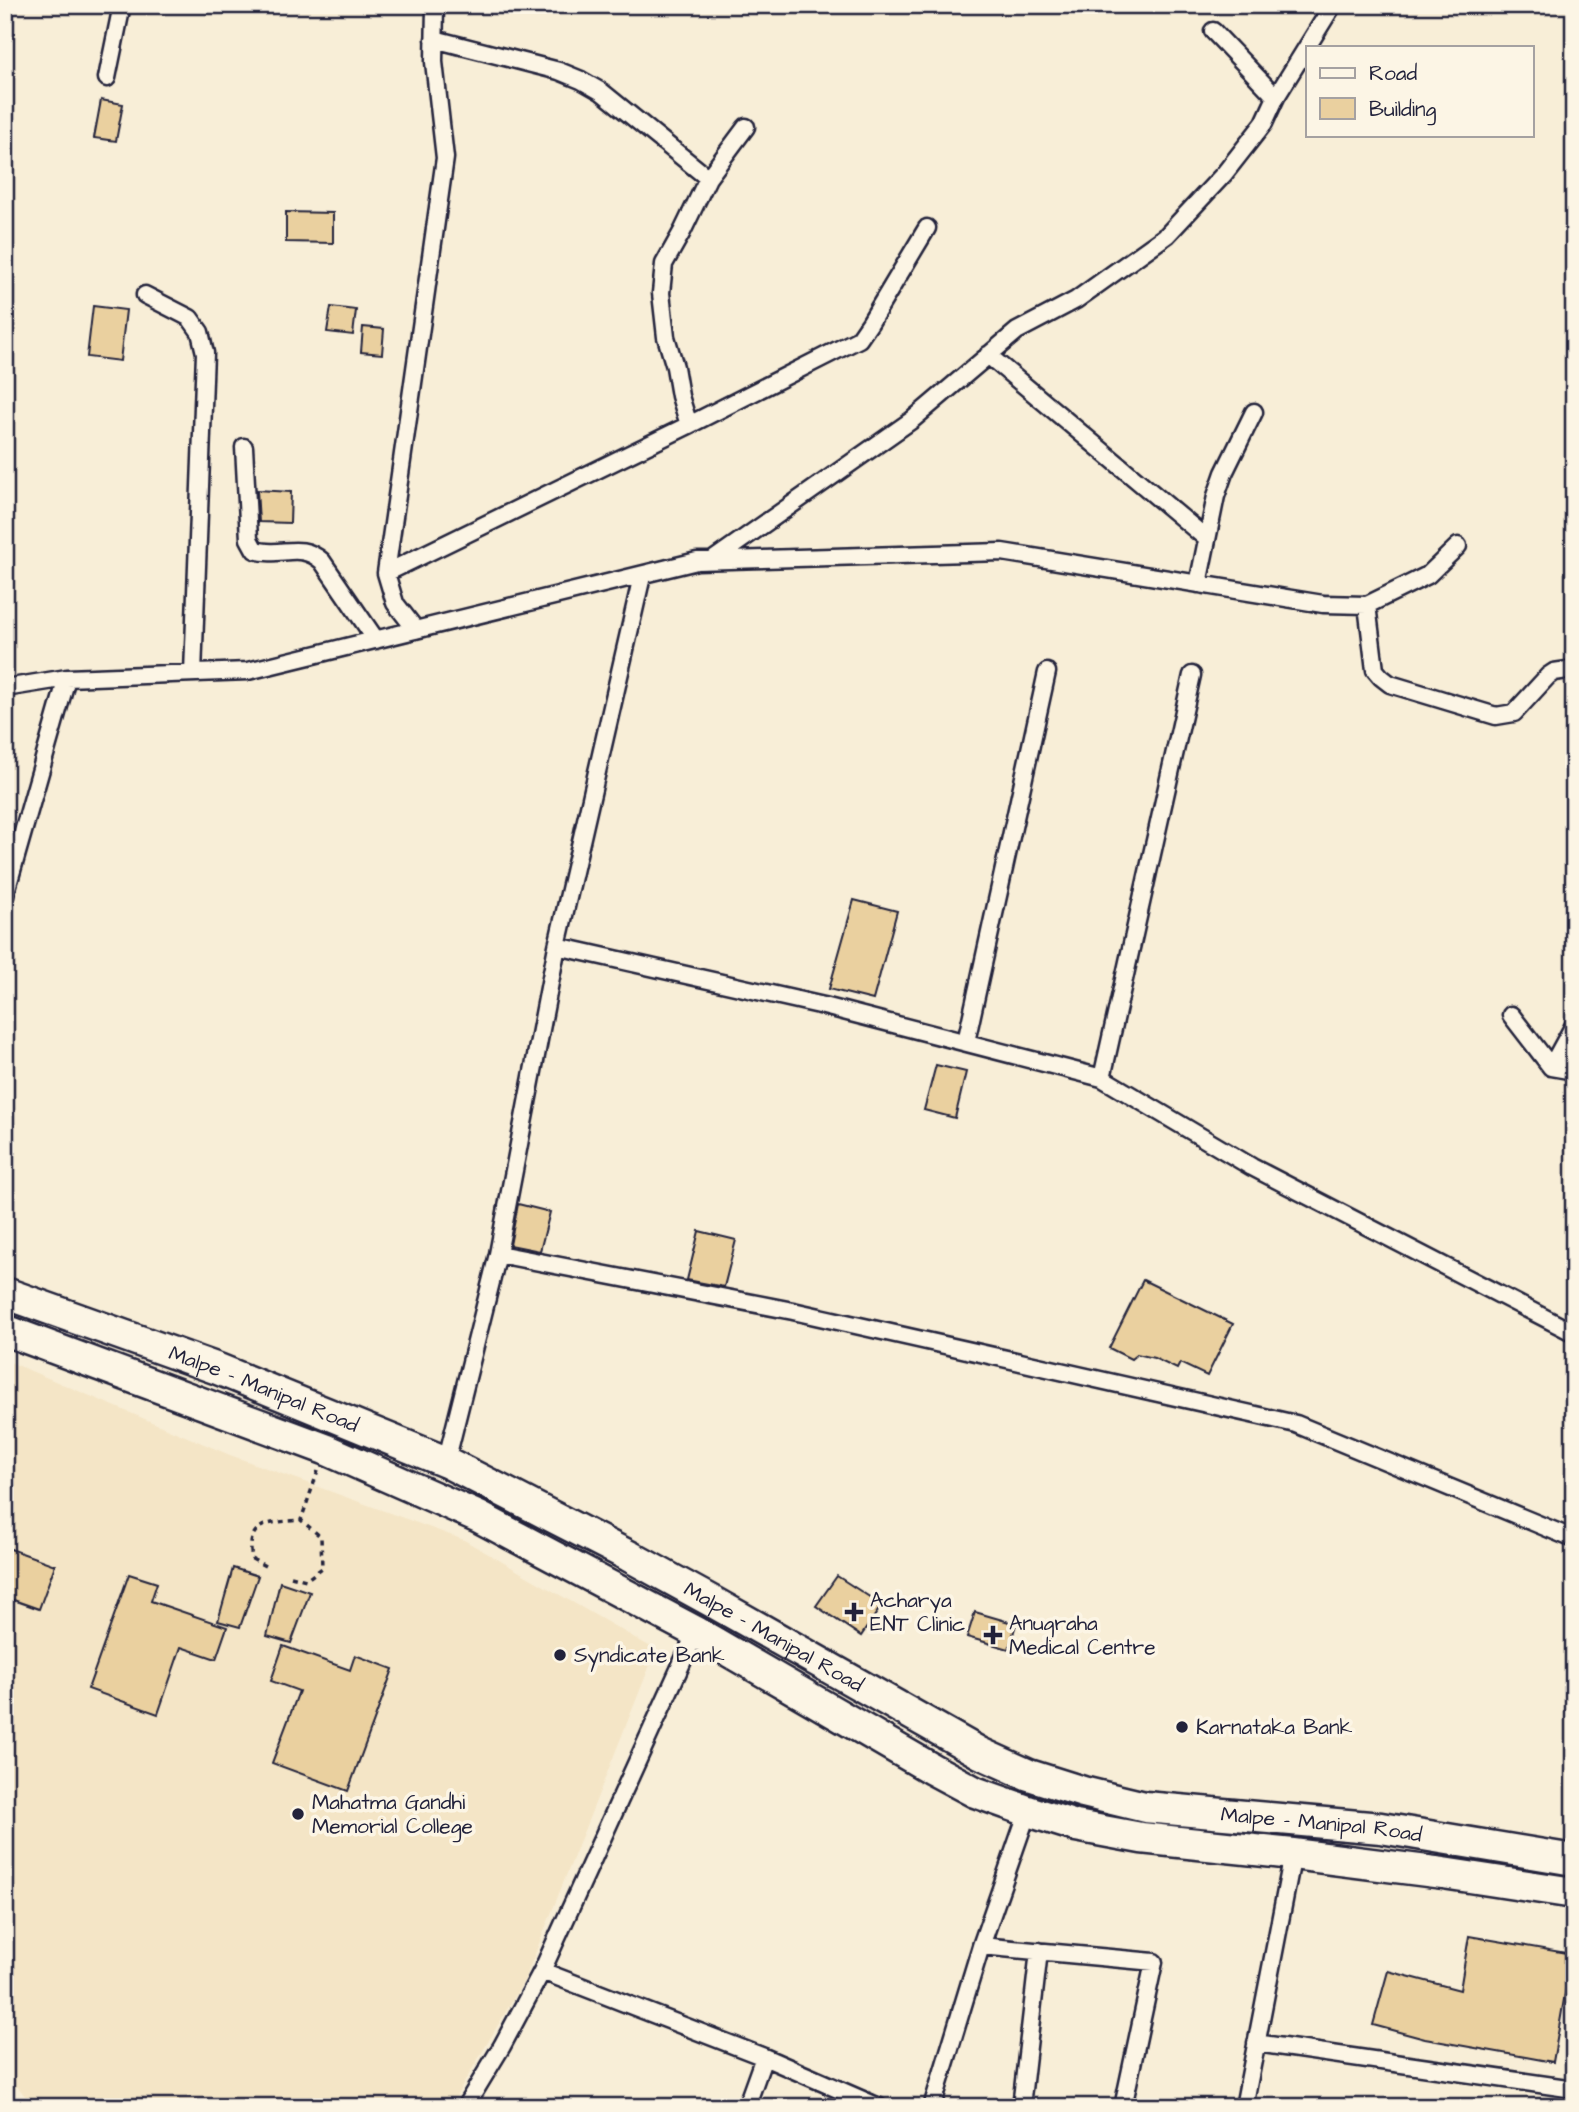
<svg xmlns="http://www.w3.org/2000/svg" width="1579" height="2112" font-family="'Architects Daughter',sans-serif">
<rect width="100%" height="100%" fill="#f8eed7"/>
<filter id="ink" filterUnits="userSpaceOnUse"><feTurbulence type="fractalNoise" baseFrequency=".0143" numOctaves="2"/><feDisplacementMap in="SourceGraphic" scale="14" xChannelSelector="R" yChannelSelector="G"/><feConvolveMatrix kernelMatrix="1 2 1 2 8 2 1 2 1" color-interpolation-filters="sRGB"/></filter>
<g filter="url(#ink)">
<!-- built -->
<path fill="#f4e5c6" d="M5,1360l225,95 234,85 192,110 -131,329 -75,128h-416l-16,-20 -13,-3z"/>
<!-- building -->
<path fill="#ead09f" stroke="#22223b" stroke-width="2" d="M101,100l22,4 -7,37 -22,-3z
M286,212l47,1v30l-47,-1z
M93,306l33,4 -6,51 -33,-4z
M331,307l25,3 -3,25 -26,-3z
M363,327l21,2 -2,25 -21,-2z
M257,490l34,2 -1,31 -31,-1z
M854,900l43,11 -24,89 -44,-11z
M936,1065l30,7 -11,46 -31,-8z
M518,1204l32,8 -10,39 -30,-6z
M699,1231l37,9 -12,47 -37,-7z
M1143,1280l90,44 -26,52 -27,-13 -3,6 -23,-11 -17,-4 -6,5 -22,-11z
M5,1547l50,18 -16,44 -34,-12z
M233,1568l25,8 -18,51 -22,-6z
M129,1574l28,9 -6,18 76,26 -11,32 -35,-12 -23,67 -70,-25z
M837,1576l45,29 -21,31 -45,-30z
M280,1582l30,10 -19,51 -24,-7z
M975,1612l41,12 -7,25 -42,-12z
M283,1646l67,24 5,-15 38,14 -45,122 -76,-28 27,-72 -28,-10z
M1469,1936l103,18 -19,108 -128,-23 -52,-14 15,-54 72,19z"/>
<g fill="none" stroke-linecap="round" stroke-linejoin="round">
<defs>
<path id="street" d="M1213,31l63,66
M434,39l125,32 22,9 21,12 106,86
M107,78l15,-73
M145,295l45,23 10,14 5,21 -12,320
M988,355l219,184
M689,425l-9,-29 -5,-29 -9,-30 -5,-44 3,-29 18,-32 26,-54 38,-51
M244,447l5,92 6,11c26,8 44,-9 67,11l54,79
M713,560l199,-140 105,-89 59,-31 91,-65 57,-61 40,-51 12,-26 57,-92
M386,573l303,-148 170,-86 11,-16 57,-95
M1198,584l18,-88 8,-23 30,-61
M1367,605l8,65 6,7 9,7 106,32 18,-3 34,-37 6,-4 20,-3
M416,630l-21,-27 -9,-30 59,-415 -11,-96 1,-57
M5,688l62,-10 181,-7 449,-110 305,-9 321,52 44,1 61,-30 30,-29
M5,895l62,-217
M557,946l267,60 278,72 150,89 322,166
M1511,1015l40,52 23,4
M966,1042l81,-370
M1551,1067l23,-42
M1102,1078l90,-403
M498,1254l295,57 503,113 278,115
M446,1462l52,-208 59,-308 85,-370
M981,1946l173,16 -31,145
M542,1971l222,86 115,50
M1256,2043l318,46
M465,2107l37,-61 40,-75 154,-339
M746,2107l18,-50
M932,2107l49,-161 47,-135
M1021,2107l18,-156
M1244,2107l49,-253"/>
<g id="highway">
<path id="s1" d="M5,1293l213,76 228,93 183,94 84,46 267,151 49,22 54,17 62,15 236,21 193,32"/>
<path d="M5,1330l320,119 154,68 217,115 236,137 43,23 53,19 48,15 65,12 152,16 150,19 131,20"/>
</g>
</defs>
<!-- street casing -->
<use href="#street" stroke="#22223b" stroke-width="21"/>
<!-- highway casing -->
<use href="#highway" stroke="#22223b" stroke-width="35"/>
<!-- path -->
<path stroke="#22223b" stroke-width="3.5" stroke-dasharray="5 5" stroke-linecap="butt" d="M265,1566l-13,-7c-7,-39 19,-36 49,-39
M291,1576l15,4 16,-12 -1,-31 -20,-17 17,-49"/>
<!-- street -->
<use href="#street" stroke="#fcf5e5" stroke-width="16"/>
<!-- highway -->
<use href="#highway" stroke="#fcf5e5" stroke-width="30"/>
</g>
</g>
<!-- markers -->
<g fill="#22223b" stroke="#fcf5e5" stroke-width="2.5">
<path d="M850.5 1601.5h7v7h7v7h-7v7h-7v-7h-7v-7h7z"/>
<path d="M989.5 1624.5h7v7h7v7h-7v7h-7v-7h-7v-7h7z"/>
<circle cx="560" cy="1655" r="7"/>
<circle cx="1182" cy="1727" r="7"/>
<circle cx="298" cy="1814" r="7"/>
</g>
<g text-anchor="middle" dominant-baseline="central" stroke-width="7" stroke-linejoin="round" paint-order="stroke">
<!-- street labels -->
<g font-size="21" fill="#22223b" stroke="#fcf5e5">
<text stroke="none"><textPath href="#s1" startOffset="276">Malpe - Manipal Road</textPath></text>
<text stroke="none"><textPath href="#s1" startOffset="844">Malpe - Manipal Road</textPath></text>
<text stroke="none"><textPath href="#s1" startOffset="1432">Malpe - Manipal Road</textPath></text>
</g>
<!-- poi labels -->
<g font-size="21" fill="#22223b" stroke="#fcf5e5" text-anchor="start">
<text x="870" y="1600">Acharya<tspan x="870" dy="24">ENT Clinic</tspan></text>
<text x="1009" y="1623">Anugraha<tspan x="1009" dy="24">Medical Centre</tspan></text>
<text x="574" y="1655">Syndicate Bank</text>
<text x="1196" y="1727">Karnataka Bank</text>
<text x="312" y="1802">Mahatma Gandhi<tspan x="312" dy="24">Memorial College</tspan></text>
</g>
</g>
<!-- margin -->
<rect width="1579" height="2112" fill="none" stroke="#fcf5e5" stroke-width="28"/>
<rect x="14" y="14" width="1551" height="2084" fill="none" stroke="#22223b" stroke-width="2.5" filter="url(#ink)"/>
<!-- legend -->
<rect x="1306" y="46" width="228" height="91" fill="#fcf5e5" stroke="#a5a1a1" stroke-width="2"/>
<rect x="1320" y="68" width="35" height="10" fill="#fcf5e5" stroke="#a5a1a1" stroke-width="2"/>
<text x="1369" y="80" font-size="21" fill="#22223b">Road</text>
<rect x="1320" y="98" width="35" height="21" fill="#ead09f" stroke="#a5a1a1" stroke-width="2"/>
<text x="1369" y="116" font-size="21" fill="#22223b">Building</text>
</svg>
